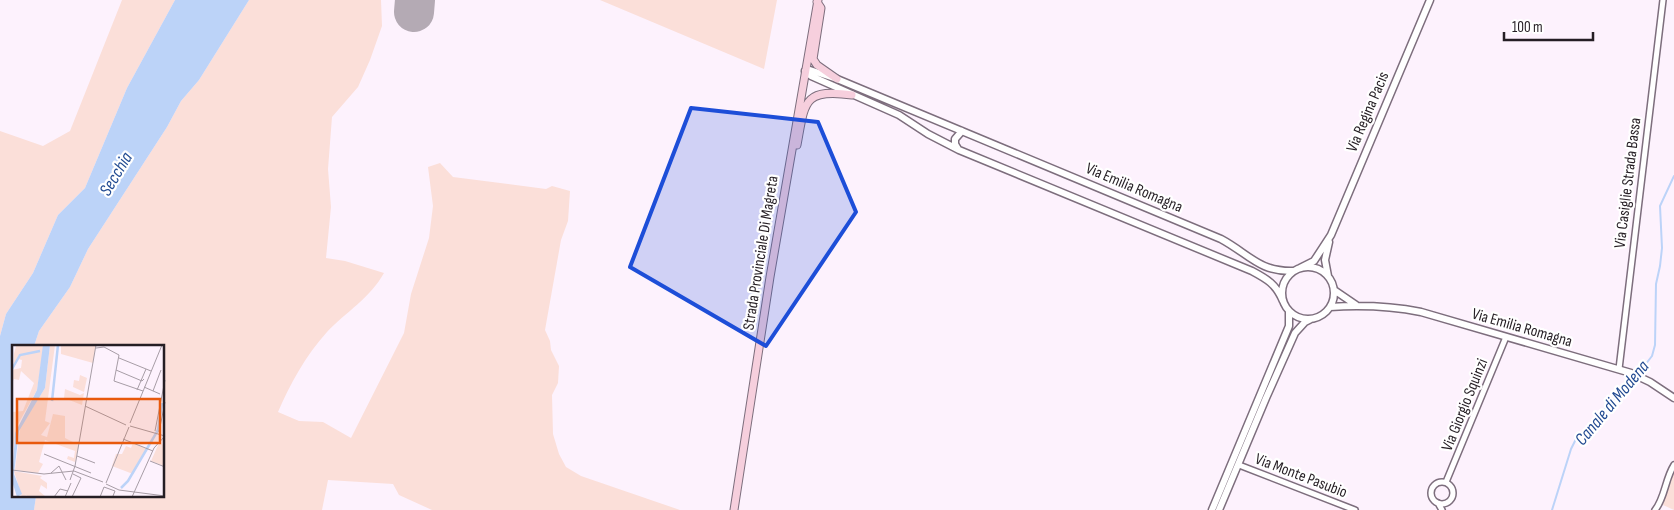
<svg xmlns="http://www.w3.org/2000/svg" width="1674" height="510" font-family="'Sofia Sans Condensed',sans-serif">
<rect width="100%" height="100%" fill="#fdf2fd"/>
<!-- grass -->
<path fill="#fbdfd9" d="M122,0h53l-48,88 -42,100 -27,27 -25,58 -27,41 -6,22v-205l43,15 27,-15z
M249,0h132l1,26 -12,34 -12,27 -26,30 -4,52 3,38 -5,51 19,3 39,12c-14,25 -38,39 -57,59 -21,23 -37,52 -49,80l21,9 24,1 28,16 53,-105 7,-39 18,-56 4,-32 -5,-39 12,-4 13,14 93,12 6,-3 18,5 -2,30 -7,19 -16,90 5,11 1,9 8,16 -1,17 -6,12 1,39 6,20 7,13 15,9 99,34h-248l-33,-15 -6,-11 -65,-4 -6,30h-288l2,-14h128v-150h-130l5,-15 31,-44 18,-38 79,-122 14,-26 18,-21z
M600,0h177l-13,69z
M1674,471v39l-11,-5 4,-17z"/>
<!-- water -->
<path fill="#bcd3f8" d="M175,0h74l-50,80 -18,21 -14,26 -79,122 -18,38 -31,44 -5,15h-20v150h22l-2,14h-34v-174l6,-22 27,-41 25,-58 27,-27 42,-100z"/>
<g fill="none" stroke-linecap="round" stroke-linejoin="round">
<!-- stream -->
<path stroke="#bcd3f8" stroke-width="2" d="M1638,374l14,-18 3,-11 1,-61 4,-18 2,-18 -2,-42 14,-30
M1552,510l19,-61 5,-10 59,-61"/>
<!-- runway -->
<path stroke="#b4aab4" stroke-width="40" d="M414,12l1,-12"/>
<defs>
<path id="minor" d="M1619,369l44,-369
M1239,465l116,45
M1446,482l60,-145
M1431 493a11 11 0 1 1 22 0a11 11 0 1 1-22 0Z
M1438,503l4,7
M1655,510c10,-12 10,-31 19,-45"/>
<path id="tertiary" d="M805,71l6,5 88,39 29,19 31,16 293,121c15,8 24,13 31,30
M805,71l5,-1 27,9 384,160c28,15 38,33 72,32
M958,149l-3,-5v-5l7,-8
M1282 293a26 26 0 1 1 52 0a26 26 0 1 1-52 0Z
M1300,268l14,-7 17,-26 99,-235
M1328,276l-3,-16 4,-18
M1334,290l22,15
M1330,307c31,-2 60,-1 91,5l210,61 19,9 24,16
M1212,510l77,-184v-15
M1219,510l47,-112 29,-65 10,-11 6,-3"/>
<path id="secondary" d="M817,2l4,6 -8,51 4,6 20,14
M797,145c8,-43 6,-57 55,-50
M734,510l36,-233 48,-277"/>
</defs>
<!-- minor casing -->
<use href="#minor" stroke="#7d6e7d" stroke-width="8"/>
<!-- tertiary casing -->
<use href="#tertiary" stroke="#7d6e7d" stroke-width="9"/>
<!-- secondary casing -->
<use href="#secondary" stroke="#7d6e7d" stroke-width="9"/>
<!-- minor -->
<use href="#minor" stroke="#fff" stroke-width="5"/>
<!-- tertiary -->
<use href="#tertiary" stroke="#fff" stroke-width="6"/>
<!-- secondary -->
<use href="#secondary" stroke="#f6cfdd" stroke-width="7"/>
</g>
<!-- marked area -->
<path fill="#1d4ed8" fill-opacity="0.2" stroke="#1d4ed8" stroke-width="4" stroke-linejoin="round" d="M691,108l127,14 38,90 -90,134 -136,-79z"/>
<g text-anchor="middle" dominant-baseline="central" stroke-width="4.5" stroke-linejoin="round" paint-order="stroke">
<!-- street labels -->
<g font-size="16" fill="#251e24" stroke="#fff">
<text transform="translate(1368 112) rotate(-67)">Via Regina Pacis</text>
<text transform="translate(1628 183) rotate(-83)">Via Casiglie Strada Bassa</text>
<text transform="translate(1134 188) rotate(23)">Via Emilia Romagna</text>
<text transform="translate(761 253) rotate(-81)">Strada Provinciale Di Magreta</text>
<text transform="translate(1522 328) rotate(16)">Via Emilia Romagna</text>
<text transform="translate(1465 405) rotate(-68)">Via Giorgio Squinzi</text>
<text transform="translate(1301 476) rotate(21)">Via Monte Pasubio</text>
</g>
<!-- water labels -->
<g font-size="18" font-style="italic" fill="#224b92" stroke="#fff">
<text transform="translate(116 174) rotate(-59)">Secchia</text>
<text transform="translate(1612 403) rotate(-50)">Canale di Modena</text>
</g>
</g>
<!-- overview -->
<g transform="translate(12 345)">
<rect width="152" height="152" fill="#fdf2fd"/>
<path d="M32,0l-7,45 -20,36 -5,28v-42l11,-1 11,-28 -13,-12 -2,9 -5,-1 -2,4v-13l9,-2 1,-8 -4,-1 -4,8v-13l2,-8zM38,0h5l-10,76 5,2 -9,12 6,2 6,-23 12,2v22l14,7 -4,17 -8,-3 1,-3 6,2 1,-7 -30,-11 -6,22 4,2 -5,9 -23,-3 5,-42 25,-40zM49,0h35l-3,18 -32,-9zM68,30l7,3 -3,14 -11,-5 1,-7 5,1zM53,44l15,6 4,-2 -2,12 -18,-7zM121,98l14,6 -14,25 -21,-8 4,-12h6l4,-8 5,2zM2,126l28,5 -2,2 7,5v6l-6,-4 -2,6 7,6h-18l-3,-3 2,3h-5z" fill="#fbdfd9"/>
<path d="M147,98l5,2v21l-13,-5z" fill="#fbdfd9"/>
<path d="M31,0h7l-5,43 -26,43 -5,43 8,20 -5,3 -5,-16 3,-48 22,-43z" fill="#bcd3f8"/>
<path fill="none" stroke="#bcd3f8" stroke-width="2.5" d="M0,24l8,-14 20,-4M40,56l6,-56M109,143l7,-7 30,-51 4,-27"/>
<path fill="none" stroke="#a79da6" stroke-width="1" d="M84,3l8,-1 15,8 -5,26M107,13l32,13M104,25l26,11 2,-2M102,36l29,10M132,42l16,7M125,45l9,-21M141,46l8,-21M73,61l41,19M118,78l32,-78M118,81l35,10 -11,12 -22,49M143,86l10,-51M147,87l6,-30M111,94l30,12M32,109l47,19M65,111l18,7M138,116l15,6M0,125l32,4 30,-3 29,11M39,128l8,-7 7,14M58,135l5,-14 21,-121M94,138l23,-56M94,139l13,6 46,6M42,152l6,-8 8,2M53,152l6,-14M60,152l9,-19 -8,-4M88,152l4,-10 11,4 -2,5"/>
<path fill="#e8590c" fill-opacity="0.15" stroke="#e8590c" stroke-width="2.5" d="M5,54h143v44h-143z"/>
<rect width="152" height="152" fill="none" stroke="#251e24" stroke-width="2.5"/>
</g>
<!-- scale -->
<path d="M1504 32v8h89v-8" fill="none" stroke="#251e24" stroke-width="2.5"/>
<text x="1512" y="32" font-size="15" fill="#251e24" stroke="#ffffff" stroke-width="4" paint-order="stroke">100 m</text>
</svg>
